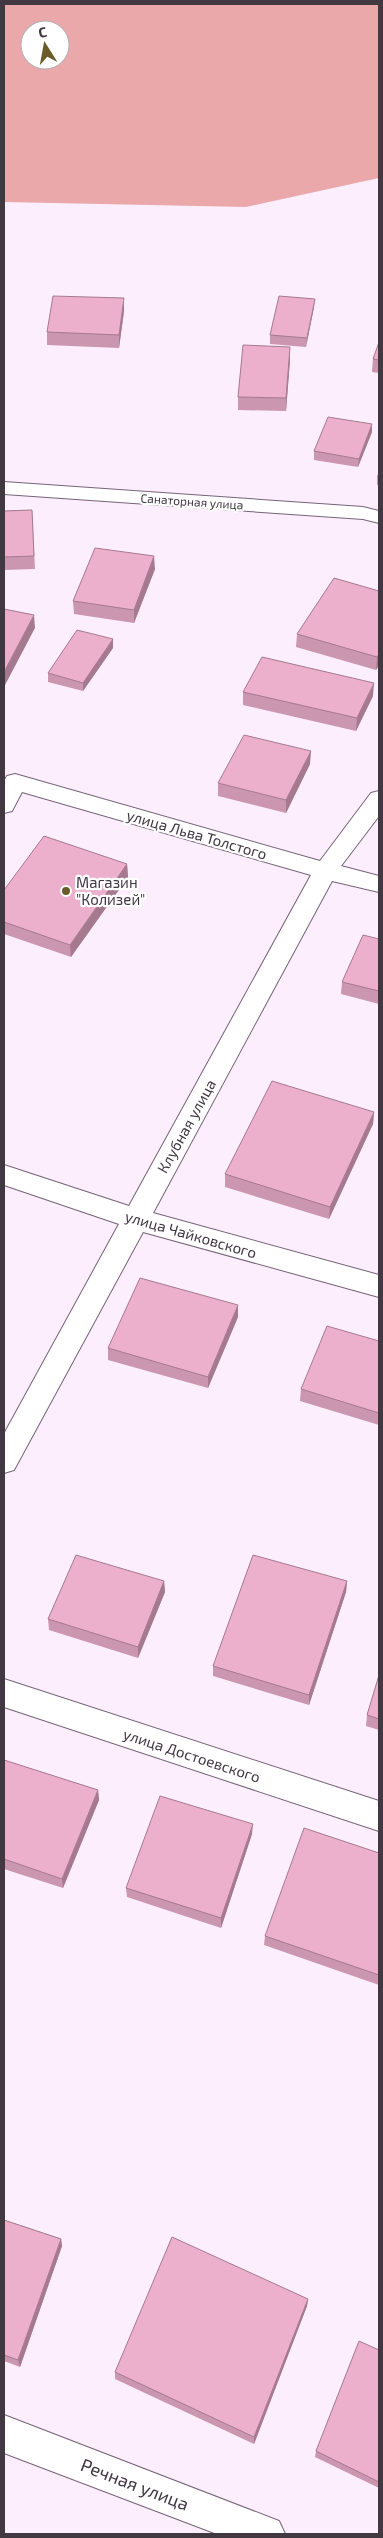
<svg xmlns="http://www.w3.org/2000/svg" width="383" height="2538" font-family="'Exo 2',sans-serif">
<rect width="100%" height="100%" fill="#fceefd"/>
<!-- forest -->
<path fill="#eaa8ab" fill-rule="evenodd" d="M4,4h375v174l-133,29 -242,-5zM30,30h30v30h-30z"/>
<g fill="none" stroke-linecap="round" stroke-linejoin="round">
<defs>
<path id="minor" d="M4,482l359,25 16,4v12l-16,-4 -359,-25z
M15,774l305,87 51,-68 8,-2v25l-38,50 38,10v16l-47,-11 -179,332 226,62v22l-236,-65 -129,238 -10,3v-39l115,-210 -115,-39v-20l125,41 182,-331 -289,-83 -10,19 -8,2v-32l3,-5z
M4,1679l375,122v30l-375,-124z
M4,2415l275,106 6,13h-68l-213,-81z"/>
</defs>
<!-- minor casing -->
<use href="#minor" stroke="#776379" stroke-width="2"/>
<!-- minor -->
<use href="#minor" fill="#fff" fill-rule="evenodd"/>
</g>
<!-- wall -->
<path fill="#cb96af" d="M314,307l-8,40 -36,-3v-9z
M124,311l-5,37 -72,-3v-13z
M379,342v31l-7,-1 1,-13z
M290,360l-4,51 -48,-1v-13z
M372,432l-14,35 -44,-7v-9z
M379,472v13h-2v-9z
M32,510l3,59 -31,1v-59z
M155,569l-21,54 -60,-9 -1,-13z
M379,591v74l-3,5 -80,-23 1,-13z
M113,648l-30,43 -35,-9v-9z
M243,692l130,4 -17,35 -113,-26z
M310,764l-24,49 -68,-17v-13z
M127,864l1,13 -57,80 -67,-23v-44z
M379,939v65l-38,-10 1,-12z
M374,1112l-1,12 -44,95 -104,-32v-13z
M238,1317l-30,71 -100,-28v-12z
M379,1341v84l-79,-24 1,-12z
M164,1581l1,11 -27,66 -89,-28 -1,-11z
M347,1581l-1,11 -37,113 -96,-29v-10z
M379,1675v55l-13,-4 1,-11z
M4,1760l94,30 1,10 -36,88 -59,-19z
M252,1834l-31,94 -94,-31 -1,-9z
M379,1853v132l-115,-40 1,-9z
M4,2220l57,19 1,7 -42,121 -16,-6z
M308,2299l-1,7 -53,138 -139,-65v-7z
M379,2350v138l-64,-31 1,-6z"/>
<!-- shaded-wall -->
<path fill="#a57a8f" d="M124,298v13l-5,37v-13z
M315,299l-1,8 -8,40 1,-9z
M290,347v13l-4,51v-13z
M372,424v8l-14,35 1,-8z
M154,556l1,13 -21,54v-13z
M34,615l1,13 -31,59v-15z
M113,639v9l-30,43v-8z
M379,654v11l-3,5 1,-13z
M374,683l-1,13 -17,35 1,-13z
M311,751l-1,13 -24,49v-13z
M127,864l1,13 -57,80 -1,-12z
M374,1112l-1,12 -44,95 1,-12z
M238,1305v12l-30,71v-11z
M164,1581l1,11 -27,66v-11z
M347,1581l-1,11 -37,113v-10z
M98,1790l1,10 -36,88 -1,-9z
M253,1824l-1,10 -31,94v-10z
M61,2239l1,7 -42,121 -2,-7z
M308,2299l-1,7 -53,138v-7z"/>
<!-- building -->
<path fill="#ecafcc" stroke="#a57a8f" d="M53,296l71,2 -5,37 -72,-3z
M279,296l36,3 -8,39 -37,-3z
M379,342v18l-6,-1z
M243,345l47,2 -4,51 -48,-1z
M328,417l44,7 -13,35 -45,-8z
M32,510l2,46 -30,1v-46z
M95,548l59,8 -20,54 -61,-9z
M334,578l45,13v63l-2,3 -80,-23z
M4,609l30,6 -30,57z
M77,630l36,9 -30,44 -35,-10z
M262,657l112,26 -17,35 -114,-26z
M244,735l67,16 -25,49 -68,-17z
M44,836l83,28 -57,81 -66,-23v-32z
M363,935l16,4v52l-37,-9z
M272,1081l102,31 -44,95 -105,-33z
M140,1278l98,27 -30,72 -100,-29z
M327,1326l52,15v72l-78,-24z
M76,1555l88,26 -26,66 -90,-28z
M253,1555l94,26 -38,114 -96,-29z
M379,1675v44l-12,-4z
M4,1760l94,30 -36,89 -58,-20z
M160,1796l93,28 -32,94 -95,-30z
M304,1828l75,25v122l-114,-39z
M4,2220l57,19 -43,121 -14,-5z
M172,2237l136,62 -54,138 -139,-65z
M359,2341l20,9v132l-63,-31z"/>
<!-- markers -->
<circle fill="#6a5c29" stroke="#fff" stroke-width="2" cx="66" cy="891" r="5"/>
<g text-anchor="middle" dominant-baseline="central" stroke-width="4.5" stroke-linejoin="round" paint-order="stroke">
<!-- far-street labels -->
<g font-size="12" fill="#413842" stroke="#fff">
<text transform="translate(192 501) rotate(4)">Санаторная улица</text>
</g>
<!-- street labels -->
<g font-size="15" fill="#413842" stroke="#fff">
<text transform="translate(197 834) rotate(16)">улица Льва Толстого</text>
<text transform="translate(186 1126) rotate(-61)">Клубная улица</text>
<text transform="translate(191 1234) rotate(16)">улица Чайковского</text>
<text transform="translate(192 1755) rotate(18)">улица Достоевского</text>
</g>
<!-- poi labels -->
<g font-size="15" fill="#413842" stroke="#fff" text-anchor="start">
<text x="76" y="882">Магазин<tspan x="76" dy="17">"Колизей"</tspan></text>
</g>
<!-- near-street labels -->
<g font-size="18" fill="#413842" stroke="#fff">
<text transform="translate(135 2484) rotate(21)">Речная улица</text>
</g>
</g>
<!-- border -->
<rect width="383" height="2538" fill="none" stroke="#413842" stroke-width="10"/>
<!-- north arrow -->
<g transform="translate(45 45) rotate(349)"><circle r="24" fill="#ffffff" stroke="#b3afb3"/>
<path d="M0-4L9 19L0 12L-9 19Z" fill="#6a5c29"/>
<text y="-8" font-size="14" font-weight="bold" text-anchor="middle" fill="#413842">С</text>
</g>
</svg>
